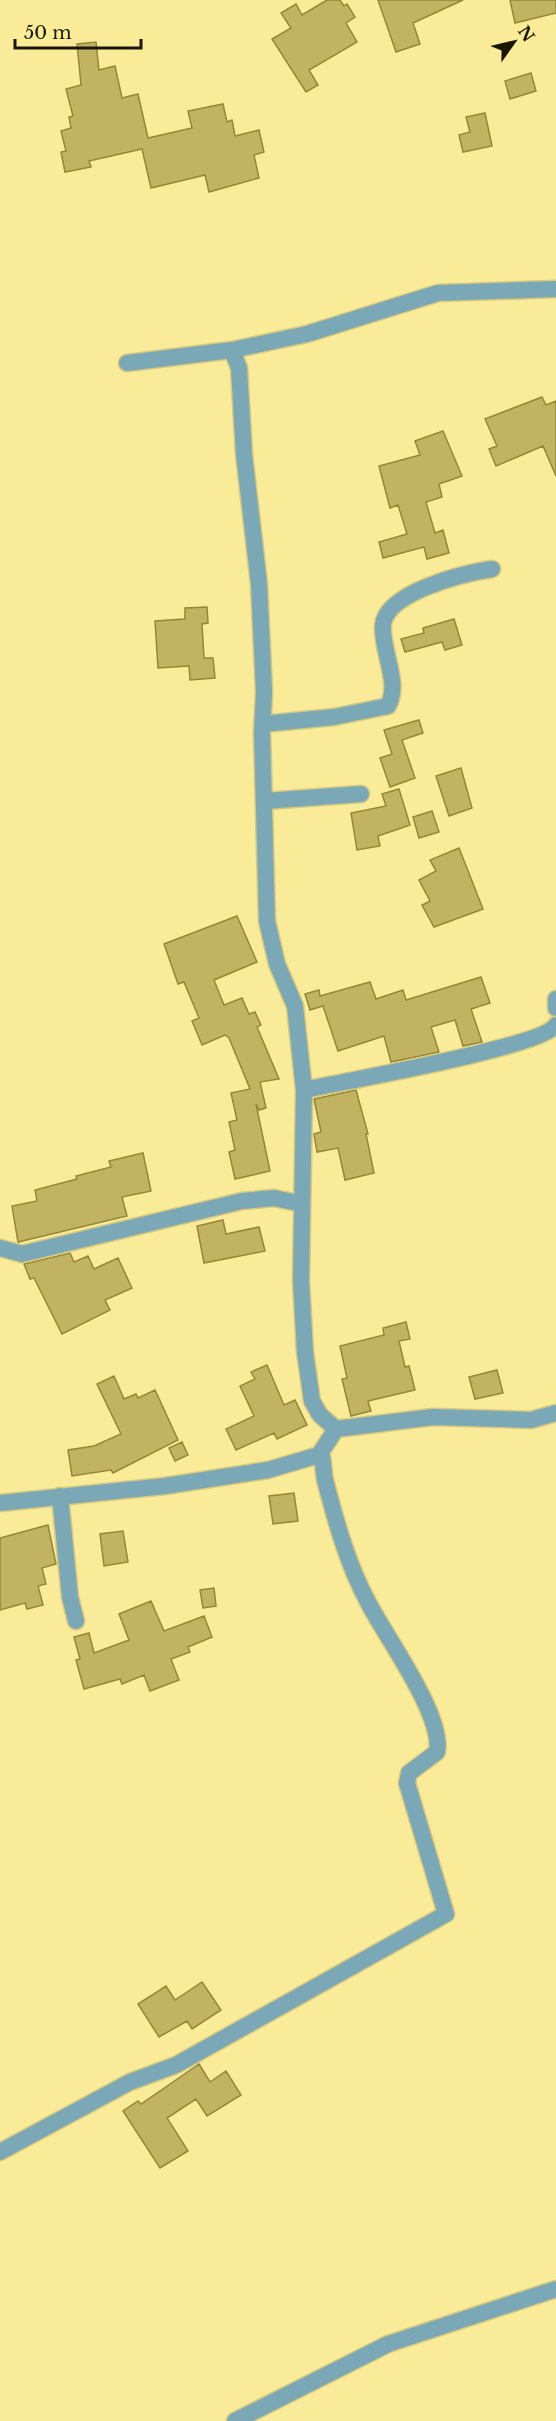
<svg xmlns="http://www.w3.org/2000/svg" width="556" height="2421" font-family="'Libre Baskerville',serif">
<rect width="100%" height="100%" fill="#faeb98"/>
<!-- building -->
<path fill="#c2b362" stroke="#958734" stroke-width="1.5" d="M327,0h13l4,6 3,-2 8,13 -9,6 11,19 -48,28 9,15 -12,7 -34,-53 19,-11 -10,-15 15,-9 6,11z
M378,0h85l-50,23 7,21 -24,8z
M510,0h46v13l-41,10z
M96,42l3,28 16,-4 7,32 16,-4 10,44 44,-10 -4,-17 35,-7 4,18 5,-2 3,16 24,-6 5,22 -10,3 5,23 -50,14 -4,-17 -54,13 -9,-39 -53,12 2,6 -26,5 -4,-20 5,-1 -5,-20 10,-3 -2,-11 4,-1 -7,-27 15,-4 -4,-41z
M531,73l5,18 -26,8 -5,-18z
M485,113l7,33 -29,6 -4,-17 11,-3 -4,-15z
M542,397l4,8 10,-4v75l-13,-30 -47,20 -7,-17 8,-3 -12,-27z
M443,431l19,45 -23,8 3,13 -16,5 9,31 8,-3 6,23 -22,6 -3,-12 -41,11 -4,-16 28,-8 -9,-29 -8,3 -11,-42 41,-11 -5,-14z
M207,607l1,16 -6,1 2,34h9l2,20 -25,2 -1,-14 -31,2 -3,-47 30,-2v-11z
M454,619l8,26 -17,5 -3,-8 -37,10 -4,-13 23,-6 -1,-5z
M419,720l4,13 -21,7 13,38 -25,9 -10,-29 12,-4 -8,-24z
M461,768l11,40 -23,8 -13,-40z
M399,789l11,36 -32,11 2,10 -23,4 -6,-37 35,-7 -4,-12z
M432,811l7,21 -20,6 -6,-21z
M459,848l24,61 -49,18 -12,-22 8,-4 -11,-21 17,-9 -6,-11z
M237,916l20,46 -43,18 10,25 18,-7 7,16 6,-2 6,13 -4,2 22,52 -19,3 6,26 -7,2 -3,-6 14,67 -35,8 -6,-27 6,-2 -6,-28 8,-2 -6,-27 19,-4 -21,-51 -4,-3 -23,10 -10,-24 7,-3 -15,-36 -6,2 -14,-40z
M481,977l9,26 -19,6 11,33 -19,4 -8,-26 -24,7 8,25 -48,10 -7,-26 -46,15 -15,-45 -13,4 -5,-16 14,-4 1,6 50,-14 6,17 27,-9 3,10z
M356,1090l12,44h-2l8,39 -29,7 -7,-32 -21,4 -3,-18 7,-2 -7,-33z
M143,1153l8,38 -29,6 5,19 -109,26 -6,-36 25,-5 -2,-11 42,-11 -1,-3 35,-9 -2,-6z
M223,1220l3,14 33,-7 6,24 -61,12 -7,-37z
M70,1253l4,9 14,-6 6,13 24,-11 14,30 -27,12 5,10 -48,24 -28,-56 -4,1 -6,-15z
M406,1322l4,17 -11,2 6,26 4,-1 6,24 -47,11 3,10 -20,5 -9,-37 5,-1 -7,-32 44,-11 -1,-7z
M267,1365l17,40 11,-5 12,25 -30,14 -3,-6 -38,17 -10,-21 28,-13 -14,-30 15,-7 -4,-7z
M497,1370l6,23 -28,6 -6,-22z
M114,1376l10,23 12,-5 2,4 17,-8 23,50 -65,33 -2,-3 -39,6 -4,-26 26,-4 27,-12 -24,-50z
M182,1442l6,13 -13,6 -6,-13z
M294,1493l4,28 -25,3 -4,-28z
M48,1525l8,39 -14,4 4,16 -8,2 5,19 -16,4 -2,-6 -25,7v-72z
M123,1531l5,31 -24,4 -4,-32z
M214,1588l2,18 -13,2 -3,-18z
M151,1601l13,30 40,-15 8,21 -24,10 2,5 -19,7 8,21 -29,11 -6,-16 -22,9 -2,-5 -36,10 -8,-29 4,-1 -6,-22 15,-4 5,20 35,-13 -10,-26z
M202,1982l19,28 -29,19 -5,-8 -28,16 -21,-33 28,-18 9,14z
M199,2064l11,18 16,-11 15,24 -34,21 -11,-17 -29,19 21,33 -28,17 -37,-57 15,-10 3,3z"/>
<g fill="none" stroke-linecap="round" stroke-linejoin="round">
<defs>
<path id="minor" d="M232,350l75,-16 131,-41 118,-4
M127,363l105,-13 7,18 5,86 15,130 5,108 -2,41 5,188 10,43 18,42 9,84 -3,191 4,71 7,49 8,14 16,14 97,-12 98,3 25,-7
M263,724l71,-7 54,-11c13,-24 -7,-54 -5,-81 3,-33 82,-52 109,-56
M265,801l96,-7
M556,999v9
M304,1090c36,-8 238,-43 252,-65
M0,1248l22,6 220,-53 32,-3 28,6
M60,1496l10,101 6,24
M0,1503l165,-17 103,-16 51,-15 17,-26
M0,2152l130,-70 46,-17 270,-151 -39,-131 2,-10 28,-21c7,-36 -51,-115 -68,-148 -21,-38 -33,-82 -44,-124 -2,-9 -1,-18 -4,-27
M235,2421l153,-77 168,-55"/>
</defs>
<!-- minor casing -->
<use href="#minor" stroke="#d6c980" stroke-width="19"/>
<!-- minor -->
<use href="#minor" stroke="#7ba8b6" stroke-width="16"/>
</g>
<!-- north arrow -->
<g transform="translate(514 42) rotate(56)" stroke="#faeb98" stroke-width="4.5" paint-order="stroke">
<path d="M0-4.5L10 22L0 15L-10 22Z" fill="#1a1600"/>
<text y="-9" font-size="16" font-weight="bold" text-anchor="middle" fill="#1a1600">N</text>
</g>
<!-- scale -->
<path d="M15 39v9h126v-9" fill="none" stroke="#1a1600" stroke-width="3"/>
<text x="24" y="39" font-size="18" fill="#1a1600" stroke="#faeb98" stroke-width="4.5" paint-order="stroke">50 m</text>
</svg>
